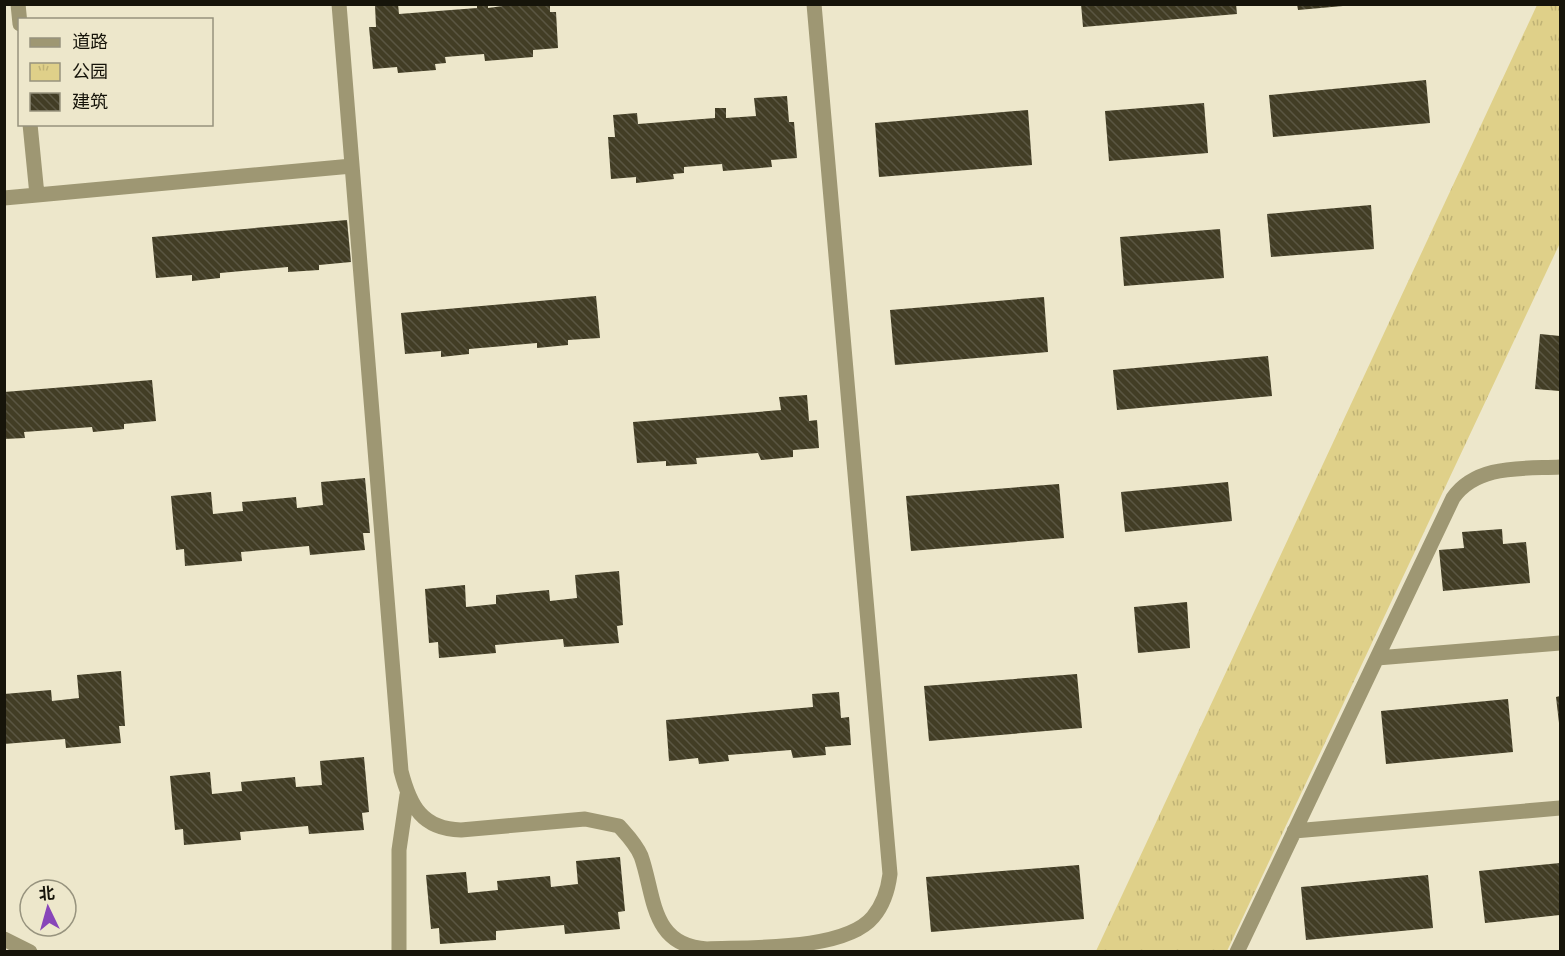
<svg xmlns="http://www.w3.org/2000/svg" width="1565" height="956" font-family="Overpass,'Noto Sans SC',sans-serif">
<defs>
<pattern id="park-tufts" width="24" height="20" patternUnits="userSpaceOnUse" patternTransform="scale(1.5)"><rect width="24" height="20" fill="#dfd089"/><path d="M3 7l-1-3M5 7V3M7 7l1-3M15 17l-1-3M17 17v-4M19 17l1-3" fill="none" stroke="#bfb275"/></pattern>
<pattern id="building-back-hatch" width="6" height="6" patternUnits="userSpaceOnUse" patternTransform="scale(1.5)"><rect width="6" height="6" fill="#423d25"/><path d="M-1 5l2 2M0 0l6 6M5-1l2 2" fill="none" stroke="#5a5642"/></pattern>
</defs>
<rect width="100%" height="100%" fill="#ede7cb"/>
<!-- park -->
<path fill="url(#park-tufts)" d="M1537,5h23v238l-333,708h-131z"/>
<!-- building -->
<path fill="url(#building-back-hatch)" d="M398,4l1,10 78,-6v-4h11v4l29,-4h33v8h6l2,36 -25,2v7l-48,4 -1,-7 -39,3 1,6 -11,1 1,6 -38,3 -1,-6 -24,2 -4,-42h7l-1,-22z
M1081,4h155l1,10 -154,13z
M1297,4h46v2l-45,4z
M1426,80l4,43 -157,14 -4,-42z
M787,96l2,26h5l3,36 -26,2 1,7 -49,4 -1,-7 -38,3v6l-11,1 1,5 -38,4v-6l-25,2 -3,-42h7l-2,-22 24,-2 1,11 77,-6v-10h11v10l30,-2 -2,-18z
M1204,103l4,50 -99,8 -4,-50z
M1028,110l4,55 -153,12 -4,-54z
M1371,205l3,44 -103,8 -4,-43z
M347,220l4,42 -32,3v5l-31,2v-5l-68,6v5l-28,3v-6l-36,3 -4,-41z
M1220,229l4,49 -100,8 -4,-49z
M596,296l4,42 -32,2v5l-31,3v-5l-68,6v5l-28,3v-6l-36,3 -4,-41z
M1044,297l4,55 -153,13 -5,-55z
M1540,334l20,2v55l-25,-2z
M1268,356l4,40 -155,14 -4,-40z
M152,380l4,41 -32,3v5l-31,3 -1,-5 -68,5 1,6 -21,1v-47z
M807,395l2,26 8,-1 2,28 -26,2v7l-32,3 -3,-7 -62,5 1,6 -31,2v-5l-29,2 -4,-41 148,-12 -2,-13z
M365,478l5,55h-7l2,17 -55,5 -1,-9 -68,6 1,9 -57,5 -1,-17 -8,1 -5,-54 40,-4 2,22 30,-3 -1,-9 54,-5 1,11 26,-3 -2,-23z
M1228,482l4,39 -107,11 -4,-40z
M1059,484l5,54 -153,13 -5,-55z
M1502,529l1,15 23,-2 4,41 -87,8 -4,-41 25,-2 -2,-16z
M619,571l4,54 -6,1 2,17 -55,4 -1,-8 -68,6 1,8 -57,5 -1,-16 -9,1 -4,-54 40,-4 1,22 30,-3v-9l53,-5 1,11 27,-3 -2,-23z
M1187,602l3,46 -52,5 -4,-46z
M121,671l4,55h-6l2,17 -55,5 -1,-9 -61,5v-50l47,-4 1,11 27,-3 -2,-23z
M1077,674l5,54 -153,13 -5,-55z
M839,692l2,26 8,-1 2,28 -26,2 1,8 -33,3 -2,-8 -63,5 1,6 -30,3 -1,-6 -29,3 -3,-41 147,-13 -1,-13z
M1560,696v27h-1l-3,-26z
M1508,699l5,53 -127,12 -5,-53z
M364,757l5,55 -7,1 2,17 -55,4 -1,-8 -68,6 1,8 -57,5 -1,-16 -8,1 -5,-54 40,-4 2,22 30,-3 -1,-9 54,-5 1,10 26,-2 -2,-24z
M620,857l5,54 -7,1 2,17 -55,5 -1,-9 -68,6v9l-56,4 -1,-16 -8,1 -5,-54 40,-3 2,21 30,-3 -1,-9 53,-5 1,11 27,-3 -2,-23z
M1560,863v52l-75,8 -6,-52z
M1079,865l5,54 -153,13 -5,-55z
M1428,875l5,53 -127,12 -5,-53z"/>
<g fill="none" stroke-linecap="round" stroke-linejoin="round">
<!-- minor -->
<path stroke="#9e9773" stroke-width="15" d="M18,4l2,20
M339,4l62,767c9,35 21,58 60,59l124,-11 34,7c8,9 17,18 22,30 14,39 9,90 66,93 42,-2 138,2 166,-32 11,-13 15,-27 17,-43l-76,-870
M30,124l7,71 315,-29
M4,198l33,-3
M1377,658l183,-15
M1294,831l266,-23
M4,939l26,13
M399,952v-102l8,-55
M1237,952l216,-454c24,-34 70,-29 107,-31"/>
</g>
<!-- border -->
<rect width="1565" height="956" fill="none" stroke="#16140a" stroke-width="12"/>
<!-- legend -->
<rect x="18" y="18" width="195" height="108" fill="#ede7cb" stroke="#97937e" stroke-width="1.5"/>
<rect x="30" y="38" width="30" height="9" fill="#9e9773" stroke="#97937e" stroke-width="1.5"/>
<text x="72" y="48" font-size="18" fill="#16140a">道路</text>
<rect x="30" y="63" width="30" height="18" fill="url(#park-tufts)" stroke="#97937e" stroke-width="1.5"/>
<text x="72" y="78" font-size="18" fill="#16140a">公园</text>
<rect x="30" y="93" width="30" height="18" fill="url(#building-back-hatch)" stroke="#97937e" stroke-width="1.5"/>
<text x="72" y="108" font-size="18" fill="#16140a">建筑</text>
<!-- north arrow -->
<g transform="translate(48 908) rotate(355)"><circle r="28" fill="#ede7cb" stroke="#97937e" stroke-width="1.5"/>
<path d="M0-4.5L10 22L0 15L-10 22Z" fill="#8845b9"/>
<text y="-9" font-size="16" font-weight="bold" text-anchor="middle" fill="#16140a">北</text>
</g>
</svg>
